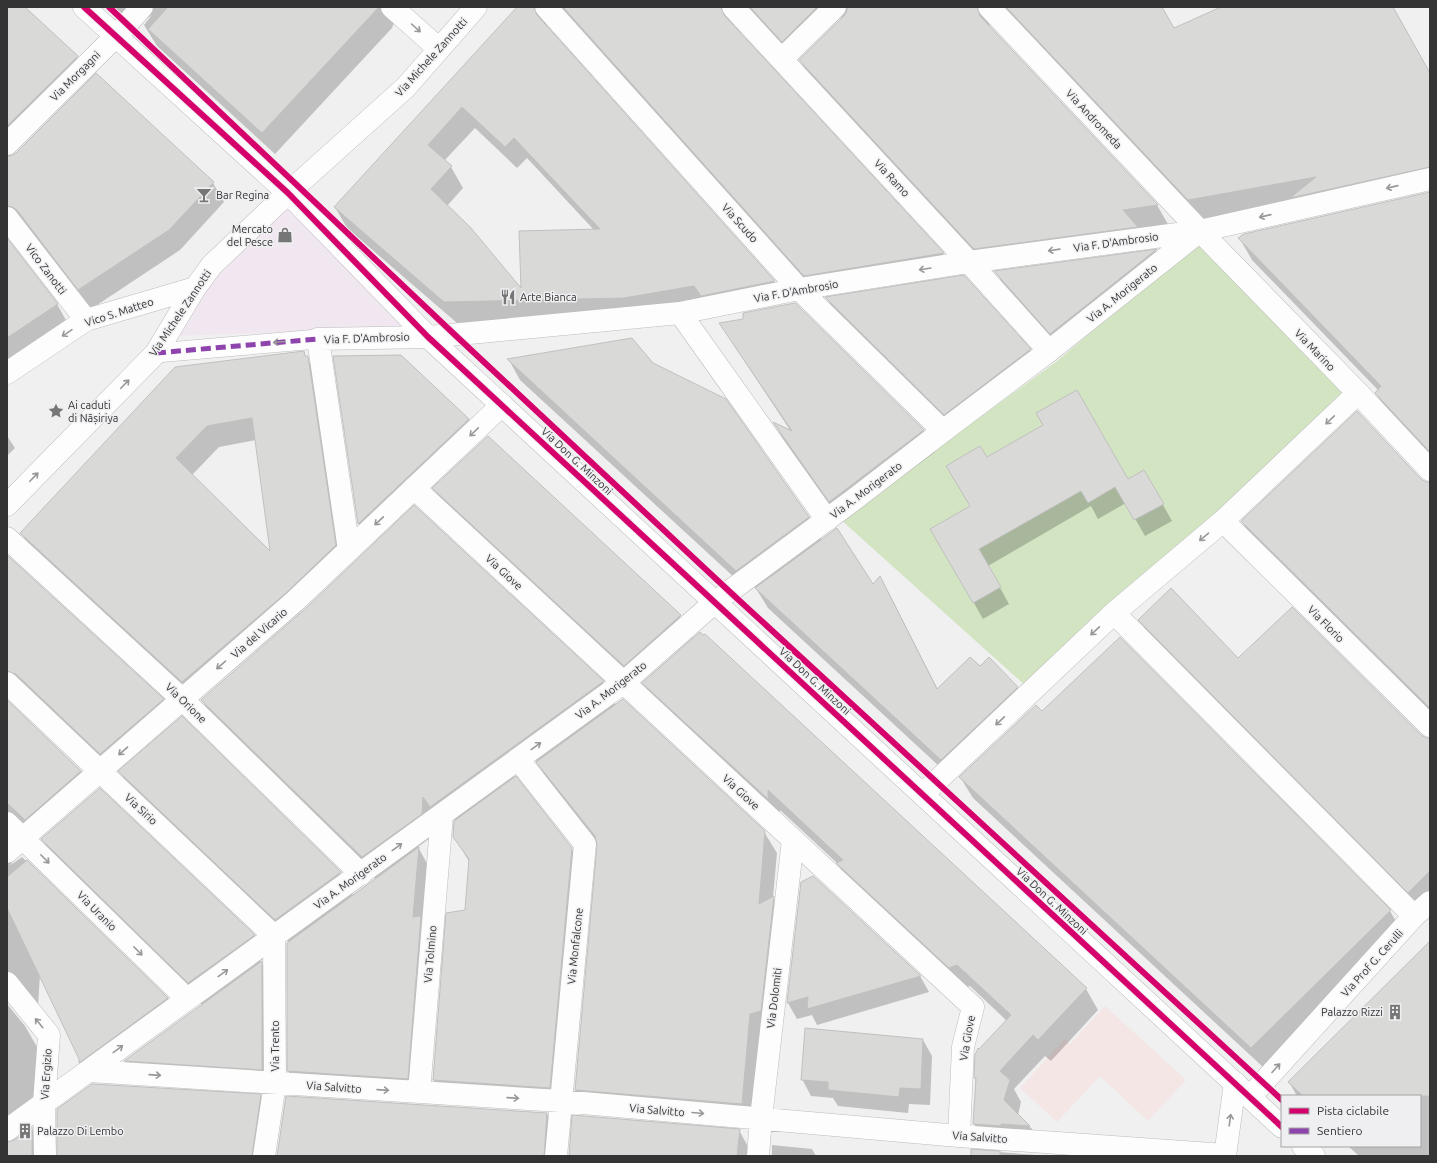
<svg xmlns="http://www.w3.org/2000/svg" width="1437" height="1163" font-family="Ubuntu,sans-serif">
<rect width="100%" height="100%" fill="#f0f0f0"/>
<!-- commercial -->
<path fill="#f1e7f0" d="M288,201l118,130 -109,1 -125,4 45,-67z"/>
<!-- education -->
<path fill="#f5e6e6" d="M1105,1006l81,74 -38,41 -48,-45 -43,46 -37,-34 45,-49 5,5z"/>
<!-- green -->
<path fill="#d3e4c3" d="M1200,240l149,153 -322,294 -187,-168 216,-157z"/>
<!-- shadow -->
<path fill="#0003" fill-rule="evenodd" d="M7,7h16l54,50 11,20 -81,82 206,24 11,19 -44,48 -89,59 -84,-76z
M114,7h297l-8,9 -8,4 -3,8 -117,126 -118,-108 -13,-21 8,-10 -7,5 -8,8z
M519,7h31v12l-4,8 228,255 12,20 -149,17 -180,4 -110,-95 -12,-21zM475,128l42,40 10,-10 67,72 -72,61 -75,-85 16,-18 -12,-21 -7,-6z
M552,7h610l12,22 47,-22h172l37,67v116l-229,30 -208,-201 -4,7 168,179 12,21 -182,44 -175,-189 -12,-21 44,-44 -5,3 -44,43 -59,-43 -3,7 210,228 12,20 -138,22z
M1430,193v266l-42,-45 -12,-21 2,-3 -126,-130 -12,-21z
M7,240l50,64 11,20 -61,41z
M1156,250l9,16 -105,84 -55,-62 -9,-16z
M827,298l203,52 9,16 -85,64 -118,-116z
M721,323l202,107 12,22 -93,70 -56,-78 -11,-20 17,9 -59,-89z
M303,352l17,27 27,188 -48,46 -104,90 -161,-148 -12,-21zM256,440l16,114 -80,-79 27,-28z
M334,357l135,62 9,17 -110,104 -9,-16z
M509,360l144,4 72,36 84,117 13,23 51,45 7,-7 11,19 47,93 79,-3 12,20 -76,72 -185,-171 -13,-21 -6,4 -229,-211z
M7,436l8,12 -8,8z
M488,437l192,179 13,21 -57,49 -190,-177 -12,-21z
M986,458l141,22 17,-9 28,50 -27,15 -19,-33 -28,16 -7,-13 -103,60 21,38 -26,15 -51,-90 39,-22z
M1421,480l5,3h4v233l-176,-173 -12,-22z
M414,507l189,175 13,23 148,127 13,21 -4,44 13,22 -32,206 -166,-14 -12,-21 22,-245 -49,-62 -13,-23 -22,16 57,72 13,22 -22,239 -116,-8 -12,-21 13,-166 19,-3 4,-48 -16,-26 1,-18 -37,28 12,22 -11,231 -118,-8 -13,-21 1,-129 -157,-149 -12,-21 62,-54 158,155 13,22 23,-16 -162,-158 -12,-21 102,-89z
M7,556l156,144 11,20 -62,54 -102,-80 -3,5z
M1140,620l98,40 188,79h4v165l-9,9 -269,-272z
M643,683l443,306 12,21 -47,51 -6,-5 -31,33 7,13 -3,13 14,14 12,20 -58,-4 -12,-21 2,-43 -1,-3 32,-57 -37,-35 -8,2 -112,-104 -13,-21 -57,-53 -1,9 -123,-115z
M7,702l74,69 11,20 -85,48z
M960,777l430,134 12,21 -138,136 -291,-270z
M42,839l212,96 12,22 -6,4 11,17v108l-137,-9 -9,-16 77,-56 -147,-145z
M7,845l8,14 -5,6 5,-3 7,-5 145,141 12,21 -88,63 -11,-20v-3l-40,-85 -2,32 -31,-7z
M813,877l107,99 9,16 -112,33 -5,-10 -15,4 -9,-16 14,-120z
M1430,943v213h-71l-11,-10h72v-50h-123l-8,-14z
M7,1004l18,22 12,21 -4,77 -25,20 7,-3 17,-12 11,20v7h-36z
M923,1040l9,16 -2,49 -21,-1 -1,9 -70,-7 -5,-8 -22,-2 -9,-17z
M260,1095l12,21 -6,40h-208z
M547,1114l12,20 -2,22h-279z
M739,1130l14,26h-183z
M772,1145l40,4 4,7h-44z
M972,1150l78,6h-78z"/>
<!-- building -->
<path fill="#d9d9d8" stroke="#c0c0bf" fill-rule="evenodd" d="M7,7h18l53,49 -71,70z
M168,7h211l-117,126 -114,-104z
M517,7h17l3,8 238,266 -74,15 -7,-10 -70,12 -180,4 -110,-95zM462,107l43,40 9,-9 86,91 -81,2 2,57 -50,-60 -40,-39 21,-23 -24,-21z
M563,7h158l3,8 220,238 -140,23z
M750,7h67l-35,35z
M847,7h130l3,9 178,189 -35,5 15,17 -164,22 -175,-189 45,-44 3,-5z
M1006,7h156l12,21 47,-21h172l37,66v94l-140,31 26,-21 -128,23z
M96,73l118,109 -45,48 -91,60 -61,-80 -5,-3 -5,-1v-50h4l5,-3z
M1430,192v260l-55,-59 6,-7 -143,-148 6,-4z
M7,238l51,66 -51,34z
M1157,249l-107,85 -56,-63z
M964,275l67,74 -87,66 -119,-118z
M795,303l129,127 -95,72 -56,-80 19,9 -73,-108 24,-4v-6z
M632,338l21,25 73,36 83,118 -73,54 -229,-212z
M304,351l1,5h3l28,189 -49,47 -105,90 -162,-149 155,-166zM252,418l18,133 -94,-93 31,-32z
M401,355l68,64 -111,105 -25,-168z
M1077,390l51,89 16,-9 20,34 -30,16 -19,-33 -27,16 -7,-12 -102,58 22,38 -28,16 -43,-74 40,-23 -24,-40 34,-20 7,11 56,-32 -7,-12z
M1357,411l64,68 5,3h4v226l-189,-187z
M488,436l193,179 -57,51 -192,-178z
M414,505l190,176 -174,126 -7,-10 -1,17 -60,43 -161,-157 103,-90z
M837,528l36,56 7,-8 57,113 33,-32 10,9 9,-9 29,30 -77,73 -186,-172z
M7,555l157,144 -64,55 -84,-80 -9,-3z
M1171,588l67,70 54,-51 129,128 5,3h4v133l-22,22 -270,-273z
M700,632l3,3 2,-1 382,354 -49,52 -5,-5 -33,36 10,9 -6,20 26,26 -29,-2v2l-28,-2 3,-46h-2l1,-24 2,-3 1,-3 1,1 32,-34 -54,-50 -8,3 -113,-105 7,-3 -75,-70v9l-126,-116z
M1120,637l271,273 -140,138 -292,-271 77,-72 6,6z
M623,699l142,132 -6,73 15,-8 -13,115 -11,3 -8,90 -167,-14 22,-245 -2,-9 -59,-74z
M7,700l74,71 -56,49 -18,-17z
M182,716l159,156 -66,48 -157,-149z
M516,776l56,72 -22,240 -117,-8 13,-167 19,-3 4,-51 -16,-22 1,-16z
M100,788l155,147 -67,48 -147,-144z
M419,847l-6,70 8,-1 -13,163 -121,-8v-128z
M27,860l141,138 -89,65v-4l-72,-151v-31z
M813,876l108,100 -114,33 1,-12 -21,6 14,-121z
M1430,941v155h-127l-15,-14z
M262,961v109l-138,-9z
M805,1028l118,11 -2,50 -21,-1 -1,9 -71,-7v-8l-27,-2z
M92,1084l169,10 -9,62h-195v-47z
M286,1096l261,17 -3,43h-267z
M572,1115l168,14 -3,27h-168z
M32,1127v29h-25v-14l7,-2z
M971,1149l29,2v5h-29z"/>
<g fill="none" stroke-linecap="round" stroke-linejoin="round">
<defs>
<path id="pedestrian" d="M156,353l162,-14"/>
<path id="minor" d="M392,7l47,42
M546,7l253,282 144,142
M733,7l236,255 80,89
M989,7l211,224 158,162 72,77
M782,59l53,-52
M7,144l109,-108 26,-29
M7,218l79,102
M680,313l147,207
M414,488l559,519 -10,40 -4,89
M1223,521l207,205
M7,538l175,161 179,175
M349,550l-31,-211 110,-2 252,-24 119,-24 170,-27 231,-31 230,-52
M1114,613l300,303
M7,683l267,253 1,147 -11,73
M518,759l67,85 -29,312
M923,794l191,-181 109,-92 135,-128
M7,823l180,176
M7,852l288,-251 207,-196
M89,1071l471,30 399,35 266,19
M419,1092l23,-277
M1250,1097l164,-181 16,-14
M7,1130l616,-447 92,-81 137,-101 91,-70 106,-80 151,-120
M758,1156l3,-38 32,-278
M1225,1156l10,-73"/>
<path id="tertiary" d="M84,7l204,186 140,144 854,790
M7,373l79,-53 109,-32
M7,505l149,-152 39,-65 17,-23 76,-72 118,-106 70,-80
M7,983l42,52 -5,68 1,53
M1303,1146l11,10"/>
</defs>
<!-- pedestrian casing -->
<use href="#pedestrian" stroke="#bcbcbc" stroke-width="20"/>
<!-- minor casing -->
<use href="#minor" stroke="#bcbcbc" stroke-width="23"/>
<!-- tertiary casing -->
<use href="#tertiary" stroke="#bcbcbc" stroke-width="23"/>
<!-- pedestrian -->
<use href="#pedestrian" stroke="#fdfdfd" stroke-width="19"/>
<!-- minor -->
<use href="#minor" stroke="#fdfdfd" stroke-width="22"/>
<!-- tertiary -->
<use href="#tertiary" stroke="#fdfdfd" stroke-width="22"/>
<!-- quiet -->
<path stroke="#8e44ad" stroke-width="5" stroke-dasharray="10 5" stroke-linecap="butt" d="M156,353l162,-14"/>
<defs>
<path id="cycleway" d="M84,7l204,186 140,144 854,790
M109,7l345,327 276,258 552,508"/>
</defs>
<!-- cycleway casing -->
<use href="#cycleway" stroke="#efeff1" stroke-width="8"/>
<!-- cycleway -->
<use href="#cycleway" stroke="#d6006c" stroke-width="6"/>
</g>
<!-- one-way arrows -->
<defs><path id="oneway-shaft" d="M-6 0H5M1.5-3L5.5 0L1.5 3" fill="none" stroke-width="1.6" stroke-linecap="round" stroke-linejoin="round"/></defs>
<g stroke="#989899">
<use href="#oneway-shaft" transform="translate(416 28) rotate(42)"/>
<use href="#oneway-shaft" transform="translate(1392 187) rotate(167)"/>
<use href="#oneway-shaft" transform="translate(1265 216) rotate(167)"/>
<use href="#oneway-shaft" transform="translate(1054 250) rotate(172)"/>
<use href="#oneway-shaft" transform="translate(925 269) rotate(171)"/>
<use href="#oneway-shaft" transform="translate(67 333) rotate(146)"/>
<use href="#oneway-shaft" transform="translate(279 342) rotate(175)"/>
<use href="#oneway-shaft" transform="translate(125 384) rotate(-46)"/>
<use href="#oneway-shaft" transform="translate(1330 420) rotate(136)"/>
<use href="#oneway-shaft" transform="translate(474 432) rotate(136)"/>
<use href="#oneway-shaft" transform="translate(34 477) rotate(-46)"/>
<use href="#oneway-shaft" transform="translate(379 521) rotate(137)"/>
<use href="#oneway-shaft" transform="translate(1204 537) rotate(140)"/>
<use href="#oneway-shaft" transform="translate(1095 631) rotate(137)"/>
<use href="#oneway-shaft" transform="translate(221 665) rotate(139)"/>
<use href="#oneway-shaft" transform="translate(1000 721) rotate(137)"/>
<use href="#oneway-shaft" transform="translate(536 746) rotate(-36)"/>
<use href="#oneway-shaft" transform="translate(123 751) rotate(139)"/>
<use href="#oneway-shaft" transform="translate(397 847) rotate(-36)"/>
<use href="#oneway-shaft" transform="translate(45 859) rotate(45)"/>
<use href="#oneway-shaft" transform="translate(138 951) rotate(45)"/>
<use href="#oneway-shaft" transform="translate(223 973) rotate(-36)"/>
<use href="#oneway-shaft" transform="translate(39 1023) rotate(-129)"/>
<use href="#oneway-shaft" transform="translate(118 1049) rotate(-36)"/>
<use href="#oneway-shaft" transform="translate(1276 1068) rotate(-48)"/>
<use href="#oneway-shaft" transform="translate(155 1075) rotate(4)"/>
<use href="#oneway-shaft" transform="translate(383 1090) rotate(4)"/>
<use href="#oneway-shaft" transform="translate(513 1098) rotate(4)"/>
<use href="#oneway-shaft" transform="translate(698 1113) rotate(5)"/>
<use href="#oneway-shaft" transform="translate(1230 1120) rotate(-82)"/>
</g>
<!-- icons -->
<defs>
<symbol id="bar-bare" viewBox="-9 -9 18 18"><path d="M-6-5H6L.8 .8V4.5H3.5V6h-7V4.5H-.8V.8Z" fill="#767676" stroke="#efeff1" stroke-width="2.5" paint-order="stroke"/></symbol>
<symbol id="shop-bare" viewBox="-9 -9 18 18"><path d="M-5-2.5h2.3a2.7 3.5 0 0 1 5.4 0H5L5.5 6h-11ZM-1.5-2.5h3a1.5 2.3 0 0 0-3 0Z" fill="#767676" stroke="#efeff1" stroke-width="2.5" paint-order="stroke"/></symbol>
<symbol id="restaurant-bare" viewBox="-9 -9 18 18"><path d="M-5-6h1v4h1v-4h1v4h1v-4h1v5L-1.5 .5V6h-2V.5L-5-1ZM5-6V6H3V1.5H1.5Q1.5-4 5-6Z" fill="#767676" stroke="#efeff1" stroke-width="2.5" paint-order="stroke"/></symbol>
<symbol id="sight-bare" viewBox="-9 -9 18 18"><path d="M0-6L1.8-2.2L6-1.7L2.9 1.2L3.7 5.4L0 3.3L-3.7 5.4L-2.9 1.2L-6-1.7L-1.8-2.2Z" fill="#767676" stroke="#efeff1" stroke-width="2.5" paint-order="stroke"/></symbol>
<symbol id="building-bare" viewBox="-9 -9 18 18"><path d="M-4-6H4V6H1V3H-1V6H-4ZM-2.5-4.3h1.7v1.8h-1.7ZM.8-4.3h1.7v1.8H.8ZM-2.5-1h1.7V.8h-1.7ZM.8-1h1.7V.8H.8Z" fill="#767676" stroke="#efeff1" stroke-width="2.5" paint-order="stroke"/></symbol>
</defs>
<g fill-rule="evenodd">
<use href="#bar-bare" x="193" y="184" width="22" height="22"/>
<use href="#shop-bare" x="274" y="224" width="22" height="22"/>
<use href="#restaurant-bare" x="497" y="286" width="22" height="22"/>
<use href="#sight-bare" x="45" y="400" width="22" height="22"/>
<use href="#building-bare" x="1384" y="1001" width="22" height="22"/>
<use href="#building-bare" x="14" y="1120" width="22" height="22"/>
</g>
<g text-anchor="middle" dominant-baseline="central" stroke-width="3" stroke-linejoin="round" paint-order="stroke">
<!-- street labels -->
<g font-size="11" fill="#343435" stroke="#efeff1">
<text transform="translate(431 57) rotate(-48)">Via Michele Zannotti</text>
<text transform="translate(75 76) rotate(-45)">Via Morgagni</text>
<text transform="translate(1094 119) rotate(47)">Via Andromeda</text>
<text transform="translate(892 178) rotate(47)">Via Ramo</text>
<text transform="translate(740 223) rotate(48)">Via Scudo</text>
<text transform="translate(1116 242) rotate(-8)">Via F. D'Ambrosio</text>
<text transform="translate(46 269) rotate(53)">Vico Zanotti</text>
<text transform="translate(796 291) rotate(-10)">Via F. D'Ambrosio</text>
<text transform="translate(1122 293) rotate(-39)">Via A. Morigerato</text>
<text transform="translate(119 312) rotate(-18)">Vico S. Matteo</text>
<text transform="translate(180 313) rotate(-56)">Via Michele Zannotti</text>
<text transform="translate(367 338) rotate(-2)">Via F. D'Ambrosio</text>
<text transform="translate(1315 350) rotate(46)">Via Marino</text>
<text transform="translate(577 461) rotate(43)">Via Don G. Minzoni</text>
<text transform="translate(866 490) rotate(-37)">Via A. Morigerato</text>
<text transform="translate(504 572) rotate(43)">Via Giove</text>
<text transform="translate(1326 624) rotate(45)">Via Florio</text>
<text transform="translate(259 633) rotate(-41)">Via del Vicario</text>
<text transform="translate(815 681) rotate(43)">Via Don G. Minzoni</text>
<text transform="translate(611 690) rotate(-38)">Via A. Morigerato</text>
<text transform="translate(186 703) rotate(44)">Via Orione</text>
<text transform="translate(741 792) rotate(43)">Via Giove</text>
<text transform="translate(141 809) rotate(43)">Via Sirio</text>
<text transform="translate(350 881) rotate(-36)">Via A. Morigerato</text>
<text transform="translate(1052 901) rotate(43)">Via Don G. Minzoni</text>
<text transform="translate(97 911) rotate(45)">Via Uranio</text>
<text transform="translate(575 946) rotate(-84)">Via Monfalcone</text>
<text transform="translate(430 954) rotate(-85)">Via Tolmino</text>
<text transform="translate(1372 963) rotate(-48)">Via Prof G. Cerulli</text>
<text transform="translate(774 998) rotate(-83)">Via Dolomiti</text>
<text transform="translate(967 1038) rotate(-80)">Via Giove</text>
<text transform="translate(275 1046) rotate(-90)">Via Trento</text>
<text transform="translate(46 1074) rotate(-86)">Via Ergizio</text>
<text transform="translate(334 1087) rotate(4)">Via Salvitto</text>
<text transform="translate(657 1110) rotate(5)">Via Salvitto</text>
<text transform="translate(980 1137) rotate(4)">Via Salvitto</text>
</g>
<!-- poi labels -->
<g font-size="11" fill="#343435" stroke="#efeff1" text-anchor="start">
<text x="216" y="195">Bar Regina</text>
<text x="273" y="229" text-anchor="end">Mercato<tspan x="273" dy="13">del Pesce</tspan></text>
<text x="520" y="297">Arte Bianca</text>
<text x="68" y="405">Ai caduti<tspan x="68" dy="13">di Nāṣiriya</tspan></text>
<text x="1383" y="1012" text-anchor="end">Palazzo Rizzi</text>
<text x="37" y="1131">Palazzo Di Lembo</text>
</g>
</g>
<!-- border -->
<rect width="1437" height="1163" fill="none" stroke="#343435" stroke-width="16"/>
<!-- legend -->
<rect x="1281" y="1095" width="140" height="52" fill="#efeff1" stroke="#a4a4a6"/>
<rect x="1289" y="1108" width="20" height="6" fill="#d6006c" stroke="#a4a4a6"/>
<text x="1317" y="1115" font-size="12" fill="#343435">Pista ciclabile</text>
<rect x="1289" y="1128" width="20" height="6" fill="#8e44ad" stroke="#a4a4a6"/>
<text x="1317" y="1135" font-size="12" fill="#343435">Sentiero</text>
</svg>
